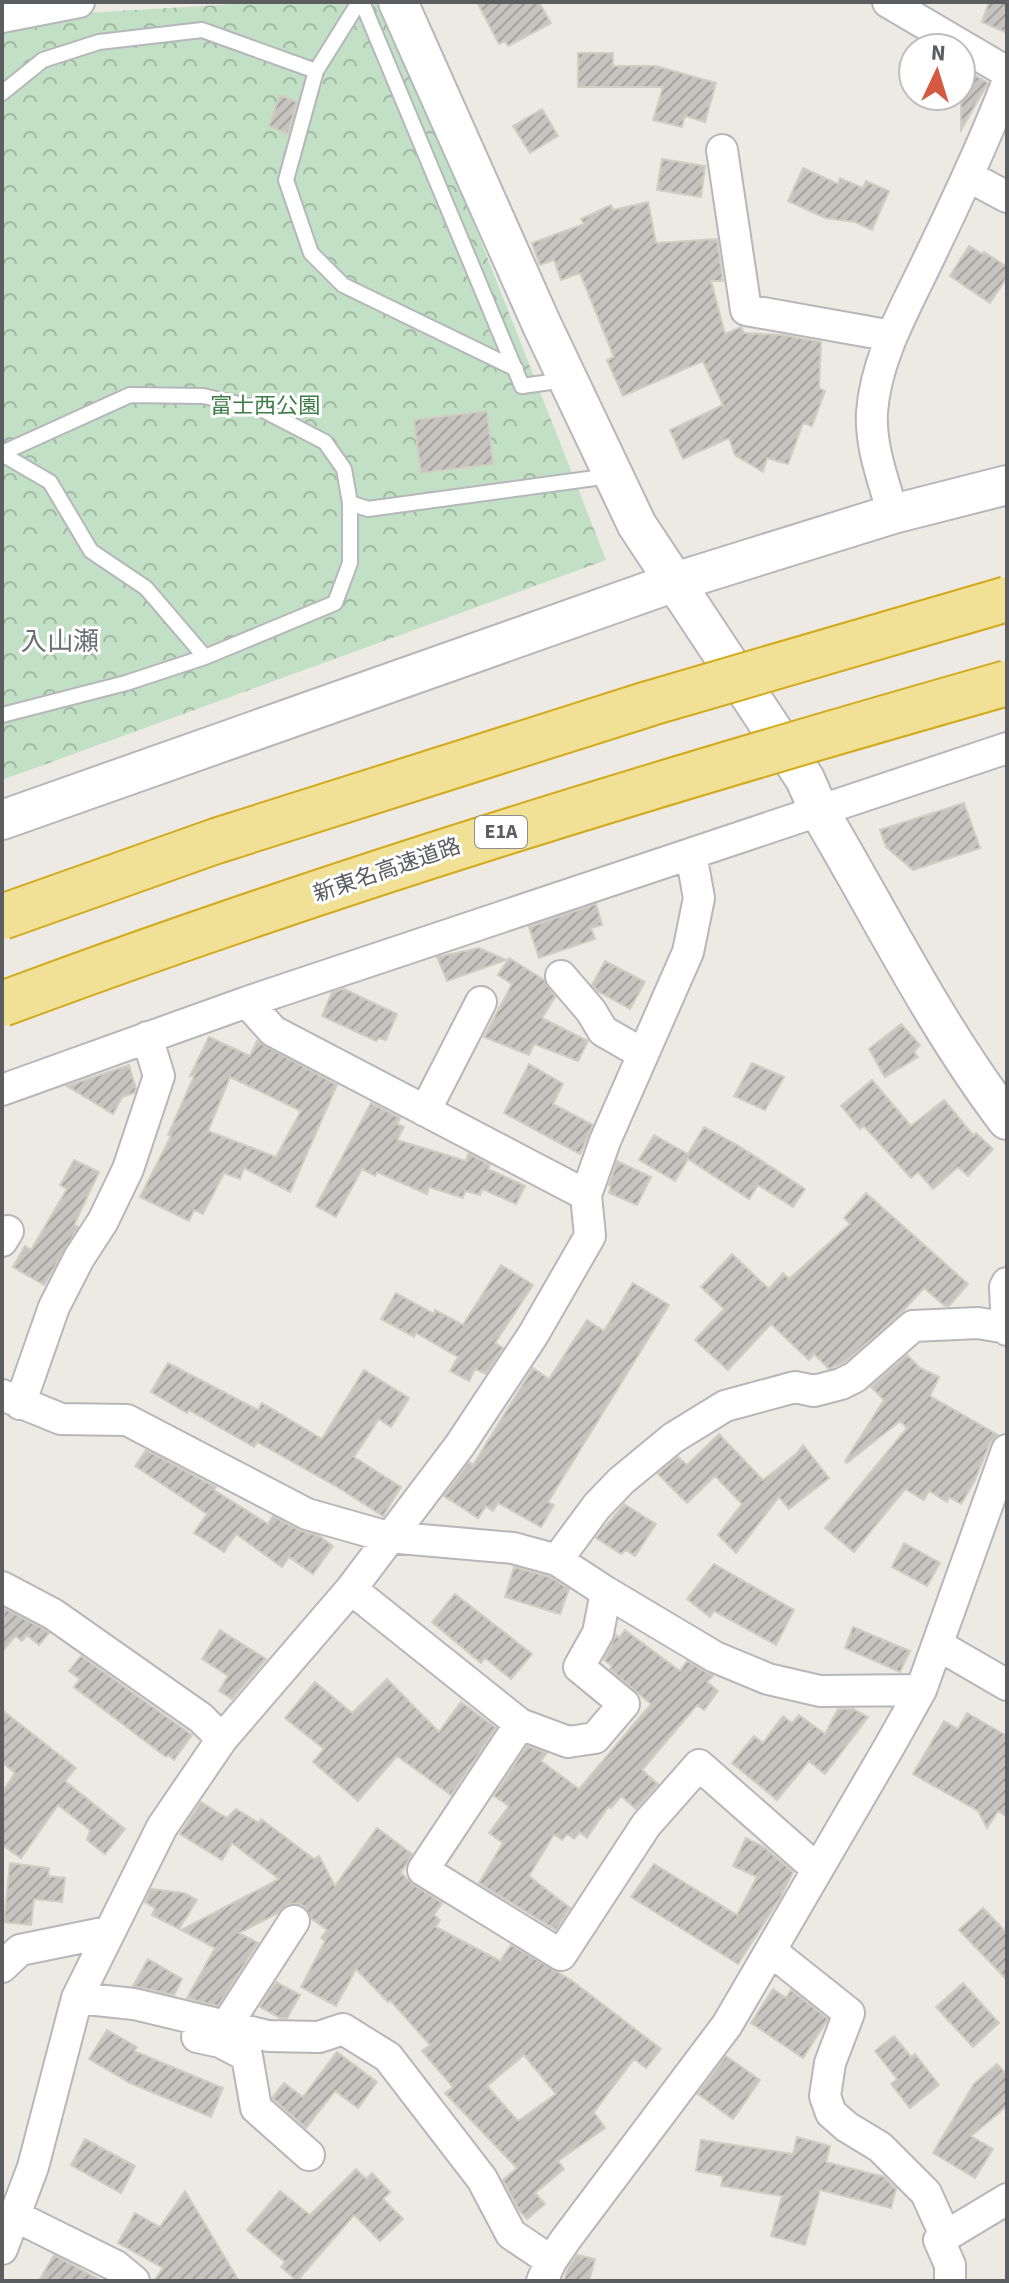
<svg xmlns="http://www.w3.org/2000/svg" width="1009" height="2283" font-family="'Source Sans 3','Noto Sans JP',sans-serif">
<defs>
<pattern id="park-crowns" width="20" height="18" patternUnits="userSpaceOnUse" patternTransform="scale(2)"><rect width="20" height="18" fill="#c2e0c5"/><path d="M2 6a3 3 0 1 1 6 0M12 15a3 3 0 1 1 6 0" fill="none" stroke="#a1b9a3"/></pattern>
<pattern id="building-hatch" width="6" height="6" patternUnits="userSpaceOnUse" patternTransform="scale(2)"><rect width="6" height="6" fill="#c7c4bf"/><path d="M-1 1l2-2M0 6l6-6M5 7l2-2" fill="none" stroke="#a5a29f"/></pattern>
</defs>
<rect width="100%" height="100%" fill="#eceae3"/>
<!-- park -->
<path fill="url(#park-crowns)" d="M270,2h117l219,558 -604,220v-762z"/>
<!-- building -->
<path fill="url(#building-hatch)" stroke="#d0cdc2" stroke-width="2" fill-rule="evenodd" d="M477,2h62l12,21 -43,23 -3,-5 -6,3z
M989,2h18v31l-25,-11z
M578,53h35v13h43l60,17 -11,39 -20,-6 -3,11 -29,-7 10,-33h-85z
M961,67l27,16 -27,47z
M280,95l17,7 -9,32 -19,-8z
M542,109l16,27 -28,17 -17,-27z
M662,159l43,7 -4,31 -44,-7z
M803,168l35,16 2,-6 23,10 3,-7 23,10 -17,39 -17,-8 -30,-4 -37,-17z
M648,202l8,41 61,-4 6,42h-12l14,53 16,-7 3,6 39,2 38,7 -2,46 6,3 -13,35 -9,-3 -15,41 -21,-6 -4,14 -28,-17 -6,-17 -46,21 -13,-29 53,-25 -20,-44 -80,35 -16,-36 7,-3 -34,-84 -19,7 -7,-20 -14,5 -8,-22 52,-19 -3,-5 30,-14 2,5z
M969,246l13,8 2,-2 23,15v10l-17,26 -40,-27z
M487,411l6,53 -72,9 -7,-53z
M964,803l16,45 -67,22 -27,-23 -6,-17z
M596,904l6,21 -11,3 4,11 -56,19 -10,-31z
M479,948l27,12 -59,21 -10,-24z
M509,958l35,22 11,17 -13,21 46,23 -10,20 -44,-17 -5,11 -45,-18 28,-53 -14,-9z
M605,961l40,21 -15,27 -31,-17 -7,-7z
M344,989l53,25 -11,26 -7,-2 -3,3 -54,-25 10,-24z
M901,1024l19,21 -6,7 4,5 -33,20 -16,-28z
M209,1037l41,19 7,-15 80,44 -47,107 -46,-24 -4,11 -16,-6 -21,41 -9,-4 -5,11 -49,-24 31,-61 -3,-1 27,-61 -5,2zM230,1077l71,34 -25,46 -68,-26z
M752,1063l32,14 -19,33 -31,-14z
M529,1064l34,20 -10,20 40,21 -13,29 -76,-41z
M129,1065l7,24 -2,4 -12,4 -9,17 -46,-28z
M872,1080l39,46 33,-26 30,36 2,-3 17,16 -25,27 -10,-9 -25,22 -15,-17 -7,6 -47,-52 -4,3 -19,-23z
M371,1103l29,15 -3,6 7,3 -7,13 69,21 2,-7 3,1 19,10 -2,4 37,17 -9,18 -34,-15 -2,6 -15,-4 -2,7 -34,-11 -2,7 -50,-22 -2,4 -13,-7 -26,48 -20,-11z
M704,1127l35,19 66,43 -12,18 -35,-22 -9,14 -61,-40 -13,22 -36,-21 15,-25 34,19z
M74,1160l25,12 -25,53 4,2 -34,58 -31,-18 12,-21 6,4 36,-61 -7,-4z
M617,1161l34,16 -14,28 -28,-12 2,-7 -2,-1z
M866,1193l102,91 -19,22h-4l-21,-18 -21,23 -57,50 -17,8 -15,-15 -5,6 -38,-36 -43,46 -33,-30 29,-31 -23,-22 31,-33 37,35 14,-16 6,6 61,-55 -6,-6z
M501,1265l32,20 -38,58 8,5 -17,26 -11,-5 -6,12 -19,-10 8,-14 -42,-24 -2,4 -33,-18 15,-26 38,21 1,-4 28,15z
M633,1283l36,22 -121,197 6,3 -13,22 -43,-24 -5,8 -7,-5 -8,12 -34,-22 25,-34 4,3 60,-97 16,11 38,-59 17,11z
M907,1355l13,13 19,9 -9,19 68,39 -8,8 -16,39 -13,22 -12,-7 -2,5 -18,-11 -5,9 -19,-11 -51,63 -29,-24 82,-100 -7,-7 -53,42 -2,-2 39,-61 -13,-13z
M168,1363l90,47 4,-7 60,36 42,-69 45,28 -18,29 -12,-8 -25,38 47,30 -18,29 -44,-28 -82,-46 -3,5 -65,-37 -2,3 -36,-21z
M719,1434l44,46 33,-26 7,-9 26,33 -40,31 -10,-12 -43,56 -18,-18 24,-31 -27,-28 -28,27 -29,-29 20,-17 9,8z
M146,1450l70,37 -2,3 54,34 5,-8 26,14 20,6 14,10 -20,28 -24,-17 -7,10 -46,-33 -12,18 -30,-19 13,-19 -72,-48z
M624,1504l32,20 -21,32 -9,-6 -5,4 -25,-16z
M904,1543l36,20 -13,23 -35,-19z
M714,1564l80,46 -18,35 -62,-34 -4,6 -23,-18z
M514,1567l36,10 19,12 -9,25 -55,-17z
M455,1594l77,60 -21,25 -26,-21 -4,5 -49,-41z
M4,1608l40,21 5,4 -10,12 -12,-10 -5,6 -7,-5 -13,16z
M853,1627l57,24 -10,21 -55,-24z
M220,1630l46,29 -34,40 -13,-8 9,-15 -26,-17z
M625,1630l55,41 7,-10 26,15 -6,6 11,9 -14,19 -7,-5 -55,65 16,14 -22,25 -15,-13 -10,12 -3,-1 -21,31 -7,-6 -6,7 -7,-5 -5,6 -8,-6 -25,42 41,32 -14,22 -77,-47 24,-40 -14,-10 20,-27 -15,-10 33,-50 20,7 -6,8 38,28 72,-85 -41,-35 2,-3 -8,-6 12,-25 3,3z
M81,1656l111,79 -18,25 -6,-5 -2,2 -92,-70 6,-8 -11,-8z
M387,1679l52,53 22,-30 35,26 -45,67 -54,-39 -39,45 -45,-39 11,-13 -39,-31 30,-36 37,31z
M838,1709h15l15,8 -43,57 -16,-13 -32,39 -45,-37 22,-27 9,7 20,-27 9,7 7,-8 26,19z
M2,1710l74,58 -11,13 60,48 -20,25 -18,-14 3,-10 -32,-25 -37,53 -19,-13v-53l13,-19 -13,-11z
M967,1713l40,23v81l-9,-6 -11,17 -9,-17 -65,-37 31,-53 14,8z
M201,1802l26,16 9,-9 23,14 2,-4 53,40 5,-3 16,30 42,-58 35,26 -11,19 13,12 28,18 -8,12 6,5 -4,7 64,34 11,-16 60,35 90,69 -15,19 -12,-9 -40,53 11,16 -47,33 6,8 -29,24 10,11 -18,15 -8,-9 -16,-30 14,-12 -72,-75 8,-6 -31,-36 8,-6 -40,-45 -2,2 -32,-33 -20,37 -35,-19 24,-46 -4,-3 6,-8 -15,-11 -8,-13 -8,-3 -9,2 -9,8 -39,20 19,10 -40,63 -31,-8 28,-50 -34,-18 98,-51 -47,-36 -10,17 -42,-26zM524,2055l32,39 -38,27 -31,-35z
M746,1838l18,9 29,25 -13,26 -42,66 -107,-67 23,-33 83,51 20,-38 -24,-11z
M10,1863l39,5 -1,8 17,2 -3,24 -28,-3 -3,26 -27,-3z
M151,1889l33,4 13,7 -18,29 -27,-14 3,-7 -10,-6z
M983,1908l24,25v47l-48,-50z
M148,1959l34,20 -8,16 -41,-9z
M276,1982l24,13 -13,23h-7l-20,-11z
M963,1983l36,40 -26,24 -37,-40z
M773,1989l13,9 5,-8 37,29 -25,39 -52,-35z
M107,2030l30,17 -3,4 89,37 -12,29 -81,-34 -41,-24z
M894,2036l17,21 4,-3 24,31 -29,23 -19,-24 6,-5 -22,-28z
M337,2052l40,30 -19,26 -23,-17 -29,37 -34,-30 12,-15 19,14z
M726,2056l34,24 -27,39 -35,-25z
M997,2064l10,11v31l-36,30 22,13 -18,29 -42,-25 41,-69z
M797,2137l33,9 -4,16 58,15 12,12 -5,19 -71,-18 -15,55 -34,-9 11,-40 -61,-10 2,-10 -27,-5 5,-31 92,14z
M85,2139l50,27 -14,27 -50,-28z
M356,2169l10,10 6,-6 18,19 -7,7 20,20 -23,22 -26,-26 -57,66 -16,-14 4,-5 -38,-32 33,-39 30,24z
M185,2191l54,90h-85l9,-13 -45,-25 17,-30 25,14z
M54,2255l13,7 35,19h-63z
M577,2255l18,4 -6,22h-25l3,-11z"/>
<g fill="none" stroke-linecap="round" stroke-linejoin="round">
<defs>
<path id="service" d="M362,2l160,384 43,-6
M316,71l-30,109 25,73 32,32 173,84
M2,93l41,-33 56,-18 103,-12 114,41 43,-69
M2,453l128,-58 73,1 58,13 64,33 19,27 6,34 18,6 242,-33
M2,454l48,28 41,69 55,37 59,69 130,-54 15,-40v-60
M2,715l124,-32 79,-26"/>
<path id="minor" d="M888,2l119,70
M2,17l77,-15
M722,150l24,160 146,26
M968,176l39,21
M893,514c-9,-32 -23,-67 -21,-102 4,-55 34,-105 57,-154 28,-58 55,-115 78,-175
M561,976l30,35 12,20 40,23
M247,1002l26,29 313,164
M2,1090l245,-88 760,-254
M425,1111l56,-109
M2,1241l6,-10
M1007,1283l-2,4 2,43
M2,1395l59,24 66,1 180,94 81,23 125,11 44,12 49,32 109,65 53,22 52,12 101,-1
M20,1404l34,-97 25,-49 24,-37 25,-52 31,-93 -12,-39
M557,1560l40,-54 24,-25 52,-43 52,-32 70,-19 19,4 27,-7 14,-7 58,-51 65,-3 29,5
M2,1587l51,27 148,104 21,21
M351,1589l169,135 48,18 27,-4 29,-34 -45,-37 19,-34 8,-41
M938,1645l69,40
M520,1724l-97,146 138,85 85,-130 53,-60 118,104
M771,1951l78,62 -19,50 -5,33 6,17 16,14 33,20 46,46 18,40 -5,7 11,25v16
M2,1967l18,-17 88,-18
M77,1998l57,6 134,32 51,1 24,-8 45,28 94,122 29,55 40,27
M226,2026l68,-105
M197,2037l23,5 27,14 9,52 53,47
M13,2215l103,51 18,15
M939,2240l68,-41
M2,2249l31,-82 44,-169 85,-171 60,-88 129,-150 109,-144 73,-110 57,-99 -4,-41 19,-54 83,-189 11,-54 -8,-44
M542,2281l9,-20 15,-22 161,-214 162,-278 32,-57 86,-240"/>
<path id="tertiary" d="M398,2l143,321 96,202 168,254 14,32c62,104 115,213 188,309
M2,820l673,-238 218,-68 114,-29"/>
</defs>
<!-- service casing -->
<use href="#service" stroke="#b5b7bb" stroke-width="18"/>
<!-- minor casing -->
<use href="#minor" stroke="#b5b7bb" stroke-width="34"/>
<!-- tertiary casing -->
<use href="#tertiary" stroke="#b5b7bb" stroke-width="42"/>
<!-- service -->
<use href="#service" stroke="#fff" stroke-width="14"/>
<!-- minor -->
<use href="#minor" stroke="#fff" stroke-width="30"/>
<!-- tertiary -->
<use href="#tertiary" stroke="#fff" stroke-width="38"/>
<defs>
<path id="motorway-bridge" d="M2,917l214,-76 435,-138 356,-104
M2,1004c330,-123 667,-225 1005,-321"/>
</defs>
<!-- motorway-bridge casing -->
<use href="#motorway-bridge" stroke="#d3aa1b" stroke-width="48" stroke-linecap="butt"/>
<!-- motorway-bridge -->
<use href="#motorway-bridge" stroke="#f0e196" stroke-width="44"/>
</g>
<g text-anchor="middle" dominant-baseline="central" stroke-width="6" stroke-linejoin="round" paint-order="stroke">
<!-- shield labels -->
<rect fill="#fff" stroke="#8c8e90" stroke-width="2" x="475" y="816" width="52" height="32" rx="6"/>
<g font-size="20" font-weight="bold" fill="#5b5d61">
<text x="501" y="832">E1A</text>
</g>
<!-- park labels -->
<g font-size="22" fill="#3e7d47" stroke="#fff">
<text x="265" y="406">富士西公園</text>
</g>
<!-- street labels -->
<g font-size="22" fill="#5b5d61" stroke="#fff">
<text transform="translate(387 870) rotate(-19)">新東名高速道路</text>
</g>
<!-- quarter labels -->
<g font-size="26" fill="#6c6f73" stroke="#fff">
<text x="60" y="641">入山瀬</text>
</g>
</g>
<!-- border -->
<rect width="1009" height="2283" fill="none" stroke="#5b5d61" stroke-width="8"/>
<!-- north arrow -->
<g transform="translate(937 72) rotate(4)"><circle r="38" fill="#ffffff" stroke="#bdbec0" stroke-width="2"/>
<path d="M0-6L14 30L0 20L-14 30Z" fill="#d35a41"/>
<text y="-12" font-size="22" font-weight="bold" text-anchor="middle" fill="#5b5d61">N</text>
</g>
</svg>
